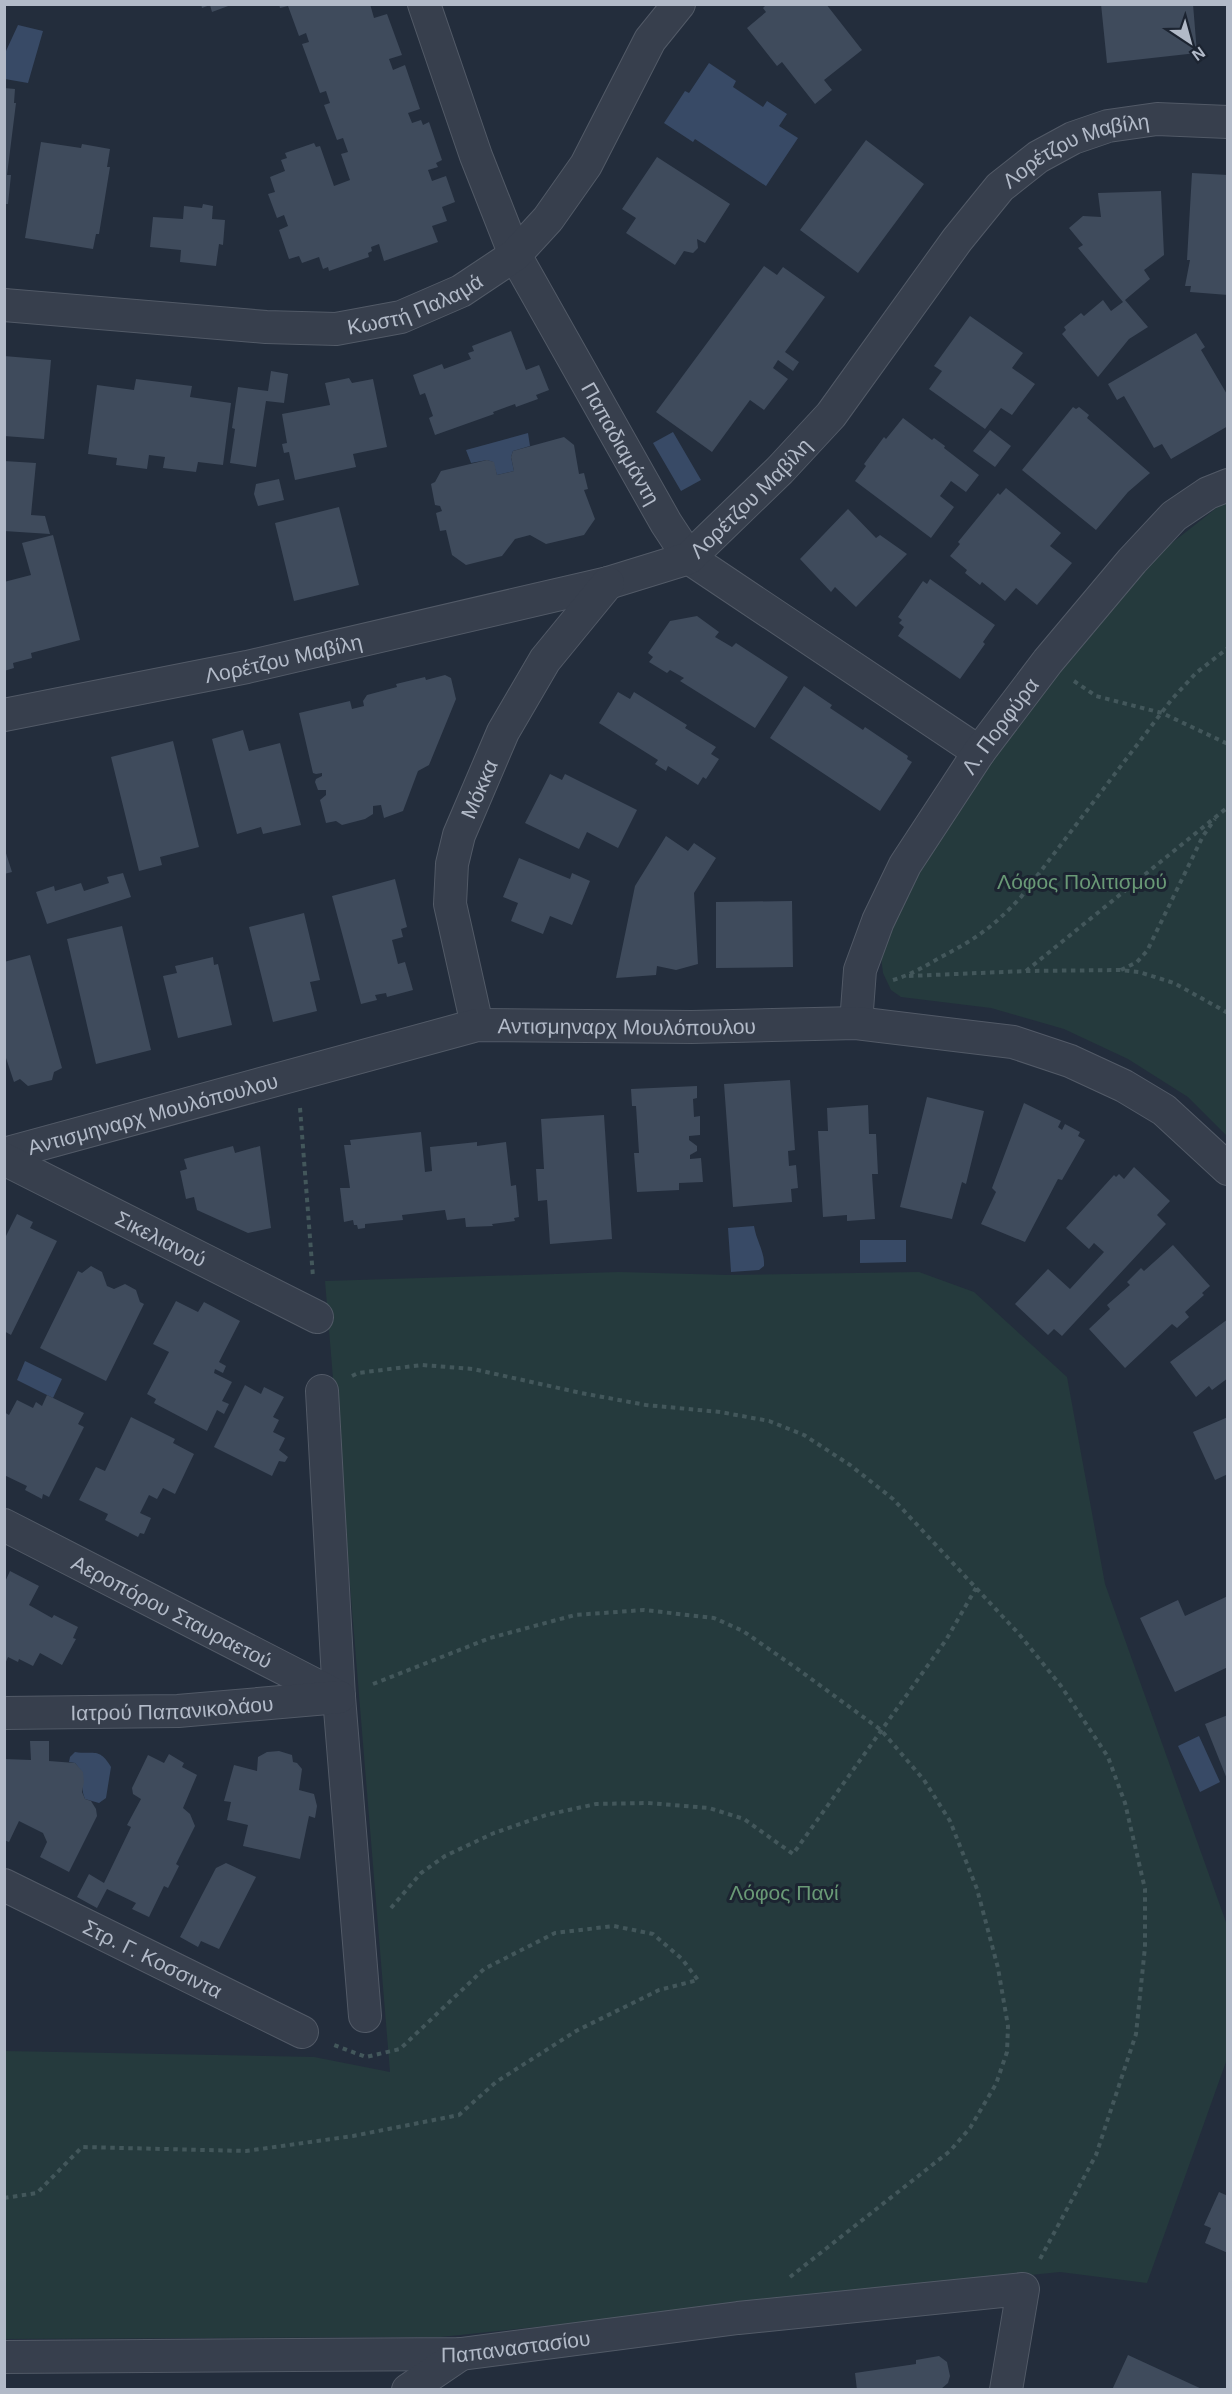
<svg xmlns="http://www.w3.org/2000/svg" width="1232" height="2394" font-family="Helvetica,sans-serif">
<rect width="100%" height="100%" fill="#232d3c"/>
<!-- green -->
<path fill="#253a3d" d="M1227,501v635l-39,-39 -60,-38 -64,-30 -73,-21 -90,-11 -10,-7 -8,-17 -2,-16 15,-39 49,-94 163,-221 55,-53 56,-44z
M619,1272l109,3 191,-3 55,20 93,85 38,207 122,341v134l-80,224 -87,-11 -619,65 -436,2v-288l309,6 76,15 -65,-791z"/>
<!-- water -->
<path fill="#384a66" d="M18,25l25,6 -15,52 -23,-4 1,-28z
M709,63l27,18 -3,6 30,20 4,-6 20,13 -8,12 19,12 -32,48 -71,-47 -2,3 -29,-19 21,-32 4,2z
M673,432l28,48 -20,11 -28,-48z
M528,433l2,13 -17,5 -2,6 3,14 -17,4 -4,-13 -6,-2 -16,3 -5,-13z
M754,1226c2,14 11,26 10,40l-5,4 -28,2 -3,-44z
M860,1240h46v22l-46,1z
M25,1361l37,18 -9,19 -36,-18z
M1199,1736l21,46 -20,10 -22,-46z
M75,1752c19,3 24,-5 36,15l-5,31 -7,5 -14,-4c-7,-16 5,-19 -10,-36l-6,-1 1,-5z"/>
<!-- building -->
<path fill="#3f4b5c" d="M201,4h30v1l-19,7 -2,-7 -8,3z
M279,4h91l4,14 13,-4 15,41 -13,4 4,11 12,-5 15,44 -12,4 4,10 9,-3 2,5 6,-3 13,38 -6,3 2,4 -10,3 4,11 14,-5 9,26 -13,5 5,14 -15,5 6,16 -54,19 -5,-17 -8,3 1,4 -4,2 1,4 -40,14 -1,-4 -5,2 -4,-12 -17,6 -3,-7 -10,3 -10,-29 9,-4 -4,-11 -7,3 -9,-24 7,-2 -5,-15 15,-6 -4,-11 6,-2 -2,-5 29,-10 2,4 4,-1 14,40 16,-6 -9,-26 7,-2 -5,-14 -6,2 -13,-35 6,-2 -4,-12 -6,2 -18,-49 7,-2 -3,-9 -7,3 -11,-30 -8,2z
M767,4h59l36,46 -38,30 8,10 -17,14 -33,-42 -5,4 -30,-38 19,-16 -3,-4z
M1101,4h92l4,49 -90,10z
M4,88l11,1 -1,14h2l-9,72h4l-3,29h-4z
M866,140l58,44 -66,89 -58,-43z
M41,142l40,6 1,-4 28,5 -3,18h3l-11,67h-3l-3,15 -68,-11z
M657,157l73,47 -25,39 -8,-4 1,9 -5,5 -9,-2 -9,14 -49,-32 10,-15 -14,-9z
M1192,173l36,2v120l-38,-3 1,-6h-6l5,-26h-3z
M1161,191l3,64 -20,15 6,9 -25,21 23,27 -19,12 -31,38 -36,-43 4,-4 -2,-3 17,-14 3,3 19,-16 8,11 12,-9 -45,-54 5,-3 -14,-17 14,-12 18,1 -3,-24z
M203,204l10,2 -1,13 13,1 -2,25 -4,-1 -3,22 -36,-4 1,-12 -31,-3 3,-30 30,2 1,-13 18,2z
M764,266l13,9 6,-8 42,30 -40,55 14,10 -6,9 -15,-11 -5,8 15,11 -24,31 -14,-10 -38,52 -56,-40z
M970,316l53,37 -11,15 23,16 -23,31 -11,-7 -16,21 -56,-40 13,-18 -8,-5z
M511,331l15,39 13,-5 10,25 -13,5 2,4 -22,8 -1,-3 -22,8 1,2 -59,21 -6,-17 4,-2 -8,-23 -5,2 -7,-20 29,-11 2,5 27,-10 -3,-6 6,-2 -2,-5z
M1196,333l9,14 -4,3 27,46v30l-57,33 -9,-15 -8,4 -30,-52 -7,4 -9,-16z
M4,356l47,4 -7,79 -40,-3z
M271,371l17,3 -4,29 -18,-2 -10,66 -26,-4 5,-34 -3,-1 6,-41 30,4z
M349,378l3,5 21,-4 14,68 -34,7 3,13 -61,13 -6,-28 -5,1 -2,-9 5,-1 -5,-29 48,-9 -5,-22z
M136,379l56,7 -2,11 41,6 -8,62 -25,-3 -2,10 -33,-4 2,-11 -16,-2 -2,14 -31,-4 1,-7 -29,-4 9,-69 37,5z
M1073,407l3,2 3,-2 10,8 -2,3 63,55 -22,19 -32,38 -74,-60z
M903,418l29,22 2,-2 11,8 -1,2 35,27 -13,17 -15,-11 -11,15 14,11 -23,31 -76,-57 11,-15 -2,-2 20,-27 2,2z
M990,430l21,16 -16,21 -22,-16z
M564,437l10,8 5,29 5,-1 4,16 -4,1 11,29 -11,16 -38,9 -16,-9 -15,4 -13,17 -36,9 -14,-10 -6,-25 -6,1 -4,-18 6,-2 -2,-5 -5,-1 -4,-21 4,-2 6,-11 46,-11 7,2 3,13 17,-4 -3,-14 2,-6z
M4,461l32,2 -5,52 14,1 5,18 -46,-3z
M279,479l5,21 -26,6 -4,-12 2,-10z
M1006,488l55,45 -11,13 22,17 -35,42 -21,-17 -11,13 -23,-19 -2,3 -15,-12 2,-3 -17,-14 10,-12 -2,-2 40,-49 2,2z
M339,507l20,78 -65,16 -19,-78z
M848,509l28,29 4,-3 27,19 -51,53 -21,-20 -4,5 -31,-33z
M53,535l27,105 -49,13 1,5 -19,5 1,5 -10,3v-89l27,-7 -9,-32z
M930,579l65,46 -12,17 2,2 -25,35 -62,-43 6,-9 -5,-4 3,-3 -4,-3 25,-36 4,3z
M697,616l22,16 -4,5 17,10 4,-4 52,34 -33,51 -75,-47 4,-3 -14,-8 -3,3 -18,-11 4,-5 -5,-4 22,-32z
M445,675l6,3 5,21 -27,66 -11,6 -15,40 -19,7 -3,-13 -8,1v8l-8,5 -23,6 -6,-4 -10,2 -6,-23 6,-5v-5h-8l-3,-8 1,-3 6,-3v-3l-6,1 -3,-1 -14,-60 51,-12 2,8 12,-3 -1,-5 4,-6 30,-8 -1,-3 29,-7 1,3z
M804,686l28,19 -2,3 33,22 2,-3 43,29 -1,3 5,3 -32,49 -110,-73z
M618,692l12,7 4,-7 53,33 -2,3 31,19 -5,7 8,5 -13,20 -3,-2 -5,8 -30,-19 -2,5 -11,-7 3,-4 -59,-37z
M243,730l6,21 31,-8 21,82 -38,9 -2,-7 -24,7 -25,-95z
M173,741l26,106 -39,10 2,8 -23,6 -28,-114z
M550,774l12,6 3,-6 72,36 -19,38 -31,-16 -8,17 -54,-26z
M666,836l22,15 6,-8 22,15 -22,35 4,71 -22,6 -19,-4 -1,9 -40,3 19,-92z
M4,847l8,25 -8,2z
M519,858l51,21 2,-6 18,8 -18,44 -22,-9 -7,18 -32,-13 7,-18 -15,-6z
M123,873l8,24 -84,27 -11,-32 18,-6 1,5 26,-8 3,8 25,-8 -2,-6z
M395,879l12,48 -6,2 2,8 -11,3 6,24 7,-2 8,28 -26,7 -1,-4 -11,2 2,5 -16,4 -29,-108z
M792,901l1,66 -77,1v-66z
M304,913l16,67 -10,2 7,29 -44,11 -24,-95z
M122,926l29,124 -55,14 -29,-125z
M30,955l32,113 -8,4 -2,8 -24,6 -8,-7 -6,3 -10,-30v-90z
M213,957l1,8 4,-1 14,61 -54,13 -15,-62 14,-3 -2,-7z
M790,1080l5,70 -7,1 1,15 7,-1 2,23 -7,1 1,13 -59,5 -9,-123z
M697,1086v12l-4,1 1,18 6,-1v19l-11,1v4l8,6v5l-7,4v4l11,-1 2,24 -24,1v7l-42,2 -3,-39h5l-3,-47h-4l-1,-17z
M927,1097l57,14 -18,73 -4,-2 -10,37 -52,-12z
M1024,1103l37,18 -3,6 4,3 3,-6 15,8 -2,4 7,4 -23,40 -4,-1 -33,63 -44,-18 15,-32 -4,-4z
M868,1105l1,29h7l2,40h-6l3,45 -28,2v-6l-24,2 -5,-86h10l-1,-23z
M604,1115l8,124 -62,5 -3,-44 -9,1 -2,-32h8l-3,-50z
M421,1132l4,40 7,-1 -2,-24 47,-5v4l29,-4 5,44 5,-1 3,32 -5,1 1,3 -23,3 1,2 -27,1 -1,-9 -18,2 -2,-10 -43,5 1,5 -38,4v4l-7,1 -1,-4h-3l-1,-5 -9,2 -4,-34h10l-6,-43h7l-1,-5z
M233,1146l2,7 25,-7 11,82 -23,5 -51,-23 -3,-13 -8,2 -6,-28 7,-2 -3,-10z
M1134,1167l36,34 -13,14 9,9 -104,112 -8,-7 -6,6 -33,-31 33,-35 22,20 34,-37 -10,-9 -5,6 -23,-21 48,-53 2,2 3,-3 5,5z
M17,1214l16,8 -3,6 27,13 -46,94 -7,-4v-91z
M1173,1245l37,41 -8,7 2,2 -19,17 4,5 -12,11 -5,-4 -47,44 -36,-39 21,-20 -3,-4 23,-20 -3,-3 14,-14 3,3z
M91,1266l11,6 5,14 7,3 11,-5 11,6 4,12 4,2 -38,77 -66,-33 38,-77 4,2z
M176,1301l22,11 6,-10 36,19 -21,41 7,4 -3,7 -8,-4 -1,4 18,9 -10,19 7,3 -5,10 -7,-4 -10,21 -53,-28 2,-4 -9,-5 22,-42 -16,-8z
M1228,1319v59l-16,12 -3,-4 -13,11 -26,-35z
M245,1385l16,9 3,-7 20,10 -11,20 6,3 -6,12 12,6 -6,12 9,7 -3,5 -6,-1 -7,15 -58,-29z
M47,1395l37,18 -6,11 6,3 -35,70 -6,-3 -1,5 -17,-9 2,-4 -23,-11v-63l5,3 8,-15 16,8 3,-6 6,4z
M131,1417l44,22 -2,4 21,11 -19,40 -12,-6 -6,11 -8,-4 -9,18 11,5 -7,16 -4,-1 -2,4 -33,-17 3,-6 -29,-14 17,-33 9,4z
M1228,1417v57l-13,6 -22,-48z
M10,1571l29,15 -10,19 23,13 2,-3 24,12 -5,11 3,1 -14,26 -22,-12 -7,13 -14,-7 -1,3 -10,-5 -3,7v-82z
M1228,1596v71l-53,25 -35,-74 38,-18 7,16z
M1228,1715v64h-1l-22,-55z
M30,1741h19v20l26,2 8,9 1,10 -2,10 3,7 6,2 5,8 1,7 -28,56 -29,-15 7,-15 -4,-9 -24,-12 -10,21 -5,-2v-81l27,1z
M279,1751l13,4 1,7 4,1 5,6 -3,21 15,4 3,12 -2,12 -6,-2 -9,43 -57,-13 5,-21 -21,-5 4,-18 -7,-1 10,-36 23,6 1,-14 9,-5z
M169,1754l15,9 -2,4 15,8 -14,33 7,6 5,12 -19,38 3,2 -11,22 -4,-2 -15,31 -17,-8 4,-6 -29,-14 -10,19 -20,-11 12,-23 15,9 27,-56 -4,-2 14,-26 -8,-5 -1,-6 16,-33 16,8z
M226,1863l30,14 -37,72 -18,-8 -3,6 -18,-10 36,-69z
M1219,2192l9,4v57l-23,-10 6,-15 -7,-3z
M1128,2355l76,35h-92z
M939,2356l8,6 3,14 -2,7 -7,6 -84,1 -2,-17 61,-9v-4z"/>
<g fill="none" stroke-linecap="round" stroke-linejoin="round">
<defs>
<g id="street">
<path id="s1" d="M424,4l52,152 39,99 151,268 23,35 290,194"/>
<path id="s2" d="M4,305l262,22 70,2 65,-12 60,-26 54,-36 33,-36 38,-54 64,-125 29,-36"/>
<path id="s3" d="M4,715l243,-48 361,-84 81,-25 91,-88 51,-55 126,-175 43,-53 38,-30 35,-19 35,-12 49,-7 71,3"/>
<path id="s4" d="M856,1023l4,-53 18,-49 27,-56 74,-113 69,-91 84,-100 42,-45 34,-23 20,-8"/>
<path id="s5" d="M477,1025l-27,-121 2,-40 7,-29 44,-103 42,-72 63,-77"/>
<path id="s6" d="M4,1154l473,-129 215,2 164,-4 157,19 57,19 54,25 40,24 64,59"/>
<path id="s7" d="M4,1159l313,158"/>
<path d="M322,1391l17,306 26,319"/>
<path id="s8" d="M4,1525l335,172"/>
<path id="s9" d="M4,1713l174,-2 161,-14"/>
<path id="s10" d="M4,1885l298,147"/>
<path id="s11" d="M4,2357l457,-3 277,-36 285,-29 -17,101"/>
<path d="M408,2390l53,-36"/>
</g>
</defs>
<!-- street casing -->
<use href="#street" stroke="#525a67" stroke-width="34"/>
<!-- path -->
<path stroke="#43575b" stroke-width="4" stroke-dasharray="4.5 4.5" stroke-linecap="butt" d="M1074,681l22,15 66,17 66,31
M1121,970l16,-8 10,-11 56,-115 12,-17
M1026,971l202,-164
M909,976l117,-5 94,-1 19,2 35,11 54,30
M893,980c17,-5 31,-13 46,-22 37,-19 54,-31 82,-61l151,-198 24,-26 32,-25
M300,1108l13,169
M352,1376l6,-3 64,-8 51,4 108,24 65,12 74,7 49,9 35,14 46,30 43,34 126,135 42,52 47,71 17,46 20,86v58l-9,87 -40,121 -56,104
M373,1684l117,-46 85,-23 69,-5 70,8 29,13 56,39 82,60 43,50 26,41 27,68 21,79 10,58 -1,26 -11,32 -26,44 -20,23 -160,126
M391,1908l30,-35 24,-17 49,-23 52,-18 50,-11 52,-1 61,5 35,11 49,35 153,-214 30,-52
M4,2198l33,-5 45,-46 164,4 107,-15 106,-21 37,-33 80,-51 83,-41 39,-10 -16,-21 -29,-25 -39,-8 -59,7 -71,36 -84,80 -34,8 -32,-12"/>
<!-- street -->
<use href="#street" stroke="#373f4d" stroke-width="32"/>
</g>
<g text-anchor="middle" dominant-baseline="central" stroke-width="6" stroke-linejoin="round" paint-order="stroke">
<!-- street labels -->
<g font-size="21" fill="#b2bac8" stroke="#1c2431">
<text stroke="none"><textPath href="#s3" startOffset="1275">Λορέτζου Μαβίλη</textPath></text>
<text stroke="none"><textPath href="#s2" startOffset="416">Κωστή Παλαμά</textPath></text>
<text stroke="none"><textPath href="#s1" startOffset="483">Παπαδιαμάντη</textPath></text>
<text stroke="none"><textPath href="#s3" startOffset="789">Λορέτζου Μαβίλη</textPath></text>
<text stroke="none"><textPath href="#s3" startOffset="285">Λορέτζου Μαβίλη</textPath></text>
<text stroke="none"><textPath href="#s4" startOffset="336">Λ. Πορφύρα</textPath></text>
<text stroke="none"><textPath href="#s5" startOffset="244">Μόκκα</textPath></text>
<text stroke="none"><textPath href="#s6" startOffset="640">Αντισμηναρχ Μουλόπουλου</textPath></text>
<text stroke="none"><textPath href="#s6" startOffset="154">Αντισμηναρχ Μουλόπουλου</textPath></text>
<text stroke="none"><textPath href="#s7" startOffset="176">Σικελιανού</textPath></text>
<text stroke="none"><textPath href="#s8" startOffset="189">Αεροπόρου Σταυραετού</textPath></text>
<text stroke="none"><textPath href="#s9" startOffset="168">Ιατρού Παπανικολάου</textPath></text>
<text stroke="none"><textPath href="#s10" startOffset="166">Στρ. Γ. Κοσσιντα</textPath></text>
<text stroke="none"><textPath href="#s11" startOffset="512">Παπαναστασίου</textPath></text>
</g>
<!-- park labels -->
<g font-size="21" fill="#699976" stroke="#1c2431">
<text x="1082" y="881">Λόφος Πολιτισμού</text>
<text x="784" y="1892">Λόφος Πανί</text>
</g>
</g>
<!-- border -->
<rect width="1232" height="2394" fill="none" stroke="#b2bac8" stroke-width="12"/>
<!-- north arrow -->
<g transform="translate(1190 42) rotate(144)" stroke="#1c2431" stroke-width="4.5" paint-order="stroke">
<path d="M0-4.5L10 22L0 15L-10 22Z" fill="#b2bac8"/>
<text y="-9" font-size="16" font-weight="bold" text-anchor="middle" fill="#b2bac8">N</text>
</g>
</svg>
